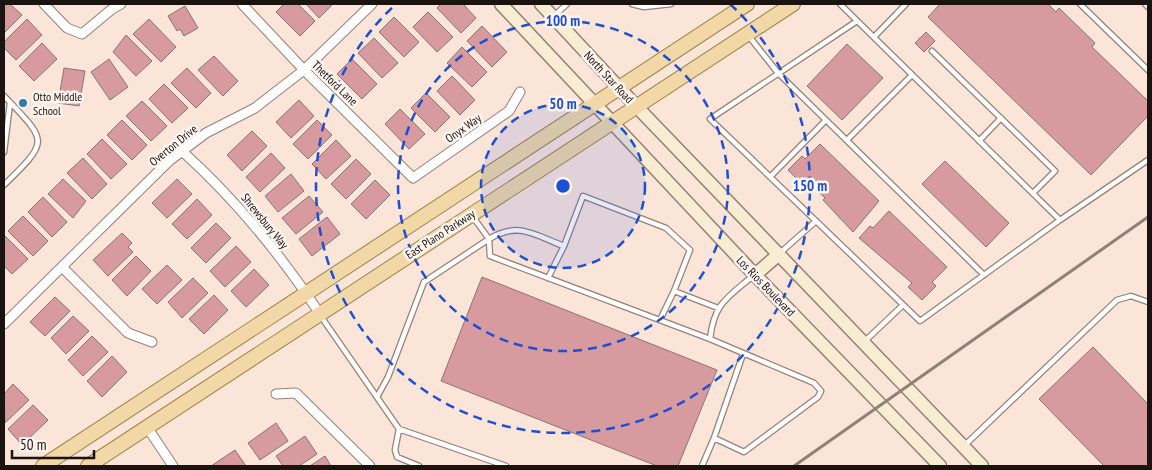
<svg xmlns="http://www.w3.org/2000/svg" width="1152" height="470" font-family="'PT Sans Narrow',sans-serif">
<rect width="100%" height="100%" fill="#fbe5d9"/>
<!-- building -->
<path fill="#d79a9e" stroke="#8a7374" d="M4,4h6l12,11 -18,18z
M284,4h14l17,17 -15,15 -24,-24z
M306,4h27l-14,14z
M441,4h22l13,14 -15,15 -24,-25z
M940,4h108l8,8 3,-4 36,35 -3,4 56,54v15l-57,59 -163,-158z
M185,6l13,22 -14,8 -4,-7 -3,2 -9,-15z
M428,12l25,25 -16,15 -24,-25z
M394,17l25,25 -15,15 -25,-25z
M27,19l15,16 -26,25 -12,-12v-6z
M149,19l27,28 -15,15 -28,-28z
M482,26l25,26 -15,15 -25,-26z
M926,32l9,9 -11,11 -9,-9z
M126,35l26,26 -16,15 -23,-24z
M374,38l24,25 -16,15 -24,-25z
M42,43l15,16 -23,22 -15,-15z
M847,44l36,34 -41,42 -35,-34z
M462,47l25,25 -15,15 -25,-24z
M214,56l24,25 -15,15 -25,-26z
M109,59l19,28 -18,13 -19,-28z
M352,59l25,25 -15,15 -25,-25z
M64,68l21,3 -6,35 -21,-3z
M187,68l24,25 -15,15 -25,-25z
M452,76l23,24 -15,15 -23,-24z
M164,84l24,24 -16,15 -23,-24z
M426,93l24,24 -15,15 -24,-24z
M299,100l15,16 -23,22 -15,-16z
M142,101l25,25 -16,15 -25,-25z
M400,109l25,25 -16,15 -24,-25z
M122,120l25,25 -15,15 -25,-25z
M317,120l15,15 -24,24 -15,-15z
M252,131l15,15 -25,25 -15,-16z
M102,139l25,25 -16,15 -24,-25z
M336,140l15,16 -25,23 -14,-15z
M820,144l59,57 -26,31 -30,-32 2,-2 -19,-18 -4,4 -14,-14 14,-14 3,3z
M271,153l14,15 -25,24 -14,-15z
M83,158l24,26 -15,15 -25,-26z
M356,159l15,15 -25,25 -15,-15z
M945,161l64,62 -23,24 -64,-63z
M291,174l13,17 -26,21 -13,-16z
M63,179l23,22 -13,17 -25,-24z
M177,179l15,15 -25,24 -15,-15z
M375,180l15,15 -24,24 -15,-15z
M309,196l14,16 -27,22 -14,-16z
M43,197l24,25 -15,15 -24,-25z
M197,199l15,16 -25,24 -15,-15z
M889,211l58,56 -15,15 4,4 -14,14 -14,-13 4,-4 -53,-45 11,-12 3,2z
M23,216l25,25 -15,15 -25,-25z
M327,217l13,17 -28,22 -13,-17z
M216,223l15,15 -25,25 -15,-15z
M122,233l10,10 -4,4 5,5 -25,24 -15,-16z
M4,235l24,24 -16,15 -8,-8z
M236,246l15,16 -26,25 -15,-16z
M136,256l15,15 -24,25 -15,-16z
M167,265l15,15 -25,24 -15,-15z
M254,269l15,16 -23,22 -15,-16z
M482,277l235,93 -39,96h-21l-216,-85z
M193,278l15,15 -26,25 -14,-16z
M214,295l14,15 -24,24 -15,-15z
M55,297l15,14 -25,25 -15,-14z
M73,316l16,15 -23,23 -15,-16z
M92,336l16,16 -25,24 -15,-16z
M1093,347l55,57v62h-44l-65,-67z
M112,356l15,16 -25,25 -15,-16z
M13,384l16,16 -24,23 -1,-29z
M33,405l15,15 -26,25 -14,-16z
M276,423l12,18 -28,19 -12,-17z
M305,436l12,18 -18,12h-16l-7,-10z
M235,450l11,16h-35z
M325,456l6,10h-21z"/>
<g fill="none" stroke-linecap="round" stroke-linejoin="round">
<defs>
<path id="lane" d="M632,4l12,3 27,-3
M840,4l220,216 88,-60
M1080,4l68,66
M1145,4l3,3
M554,16l13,-12
M857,21l-147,98 210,202 140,-101
M748,35l30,38 206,202
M874,37l32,-33
M932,51l123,120 -22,22
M4,96c44,46 46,44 0,89
M847,140l65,-65
M979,141l22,-23
M4,152l6,-49
M770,177l56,-57
M780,253l36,-32
M548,278l16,-32
M320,315l79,114 -4,21 2,7 22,9
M660,320l14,-29
M710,339l-220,-83 -1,-17c30,-18 45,-4 75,7l19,-50 83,32 24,22 -16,41 44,17
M864,342l39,-37
M377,397l11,-20 36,-95 65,-43 -16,-22
M399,429l107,37
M714,438l29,-84
M965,445l152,-145 14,-4 17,6
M702,466l12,-28 30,14 74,-55 3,-6 -7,-8 -104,-44c4,-36 17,-41 44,-64"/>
<path id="street" d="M44,4l23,24 15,6 30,-25 9,-5
M242,4l62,66 109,108 96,-67 11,-19
M183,152c52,47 98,103 137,162
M62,267l66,66 24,9
M4,324l165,-163 37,-28 49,-25 23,-18 26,-20 68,-66
M276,394l20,-1 74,73
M147,427l26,39"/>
<path id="secondary" d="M501,4l254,271 185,191
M541,4l95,102 346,360
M755,275l24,-21"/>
<path id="primary" d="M43,466l704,-462
M88,466l705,-462"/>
</defs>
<!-- lane casing -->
<use href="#lane" stroke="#958177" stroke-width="7"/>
<!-- street casing -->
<use href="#street" stroke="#958177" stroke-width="11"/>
<!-- secondary casing -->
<use href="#secondary" stroke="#958177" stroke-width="15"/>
<!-- primary casing -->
<use href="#primary" stroke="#a0824a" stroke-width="16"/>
<!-- lane -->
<use href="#lane" stroke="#fff" stroke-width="4.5"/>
<!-- street -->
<use href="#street" stroke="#fff" stroke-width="9"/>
<!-- secondary -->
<use href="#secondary" stroke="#f8ecd2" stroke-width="12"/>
<!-- primary -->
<use href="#primary" stroke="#f1d8a6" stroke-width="14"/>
<!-- rail -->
<path stroke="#8f8078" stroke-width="3" d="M794,466l354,-249"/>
</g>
<!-- distance rings -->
<circle cx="563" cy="186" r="82" fill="#1d4ed8" fill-opacity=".12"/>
<g fill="none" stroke="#1d4ed8" stroke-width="2.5" stroke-dasharray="9 6">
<circle cx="563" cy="186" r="82"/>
<circle cx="563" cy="186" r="165"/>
<path d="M730 4A247 247 0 1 1 396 4"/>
</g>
<!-- markers -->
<circle fill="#297eae" stroke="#fef5f1" stroke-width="2" cx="23" cy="103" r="5"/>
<g text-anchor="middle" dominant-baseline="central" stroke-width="5" stroke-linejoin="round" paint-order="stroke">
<!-- street labels -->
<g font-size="12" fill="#1b1310" stroke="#fef5f1">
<text transform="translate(609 77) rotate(47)">North Star Road</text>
<text transform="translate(335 83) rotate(44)">Thetford Lane</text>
<text transform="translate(463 128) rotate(-35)">Onyx Way</text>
<text transform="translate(173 145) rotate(-39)">Overton Drive</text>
<text transform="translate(265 221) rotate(51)">Shrewsbury Way</text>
<text transform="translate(440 234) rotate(-33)">East Plano Parkway</text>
<text transform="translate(766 286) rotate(46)">Los Rios Boulevard</text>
</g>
<!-- poi labels -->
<g font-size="12" fill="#1b1310" stroke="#fef5f1" text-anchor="start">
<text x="33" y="96">Otto Middle<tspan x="33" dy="14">School</tspan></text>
</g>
</g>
<circle cx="563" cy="186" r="8" fill="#1d4ed8" stroke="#fef5f1" stroke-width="2.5"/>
<g font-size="15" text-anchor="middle" font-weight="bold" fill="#1d4ed8" stroke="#fef5f1" stroke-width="5" stroke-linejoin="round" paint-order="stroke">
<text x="563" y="26">100 m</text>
<text x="563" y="109">50 m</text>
<text x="810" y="191">150 m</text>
</g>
<!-- border -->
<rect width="1152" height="470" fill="none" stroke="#1b1310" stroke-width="10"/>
<!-- scale -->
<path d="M12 450v8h82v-8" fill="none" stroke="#1b1310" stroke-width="2.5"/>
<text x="20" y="450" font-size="15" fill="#1b1310" stroke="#fef5f1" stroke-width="4" paint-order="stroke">50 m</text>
</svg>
